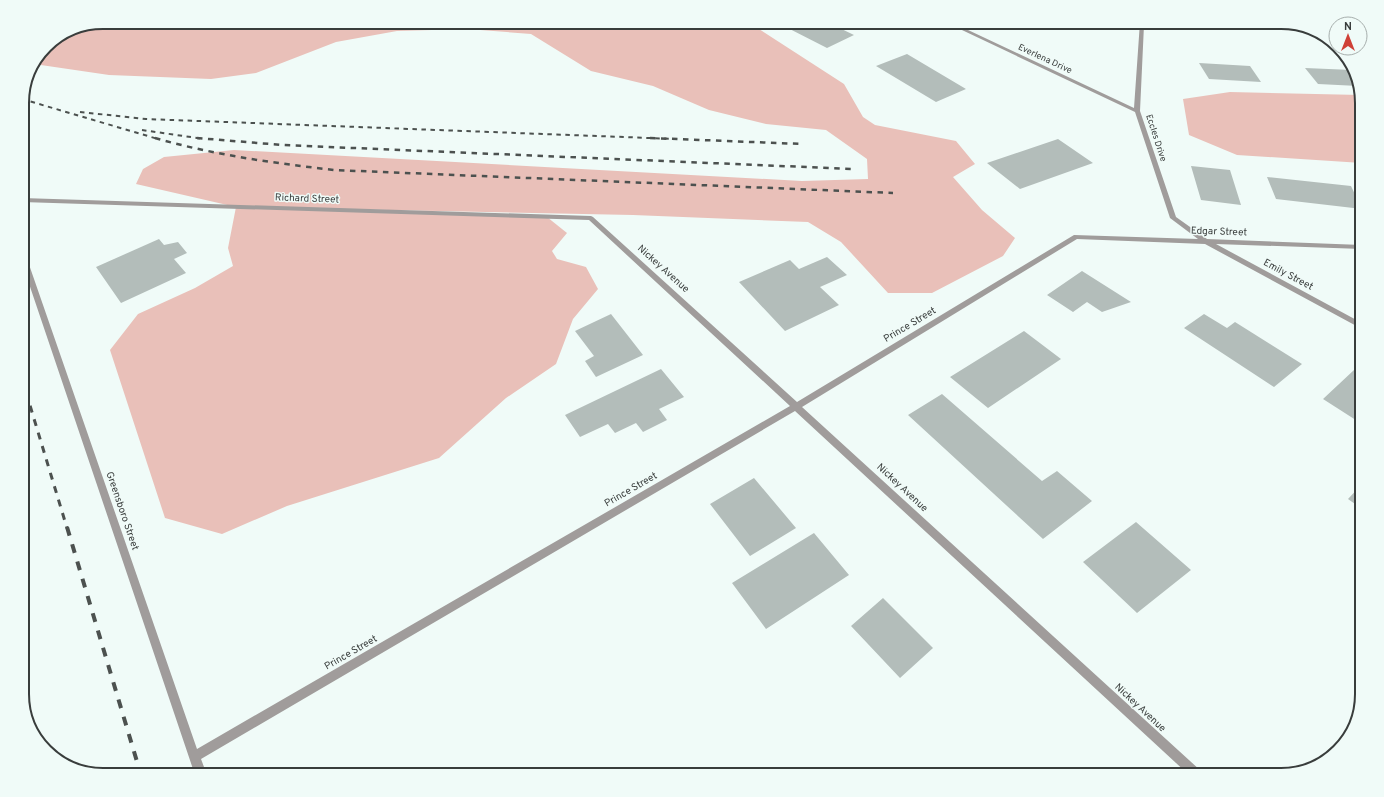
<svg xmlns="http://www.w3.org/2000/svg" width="1384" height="797" font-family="Overpass,sans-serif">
<rect width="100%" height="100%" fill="#f0fbf8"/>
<!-- green -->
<path fill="#e9c0b9" d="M103,22h645l96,62 19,33 12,8 81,16 19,23 -22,13 29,33 33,28 -12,18 -71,37h-44l-47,-51 -33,-20 -175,-7 -340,-7 254,9 20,16 -15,18 5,8 29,8 12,22 -25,30 -17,45 -50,34 -67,60 -152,48 -65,28 -57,-16 -55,-168 28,-36 57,-26 38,-22 -5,-18 8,-41 -100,-23 7,-15 21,-12 70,-7 568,31 66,-2 -1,-20 -41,-29 -60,-6 -57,-14 -56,-24 -62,-15 -60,-37 -64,-5 -70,2 -61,11 -80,31 -45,6 -102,-4 -75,-11 12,-18 26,-18z
M1230,92l131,3 1,68 -125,-8 -48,-20 -6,-36z"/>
<!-- building -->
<path fill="#b3bdba" d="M776,22h51l27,13 -27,13z
M907,54l59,35 -30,13 -60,-36z
M1199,63l51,3 11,16 -52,-3z
M1305,68l47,2 6,16 -40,-2z
M1058,139l35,24 -73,26 -33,-26z
M1191,166l39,4 11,35 -40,-5z
M1267,177l84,9 11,23 -86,-10z
M159,239l5,6 14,-3 9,11 -13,6 12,14 -65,30 -25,-36z
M827,257l20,18 -27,12 19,18 -54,26 -46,-49 51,-22 9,9z
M1082,271l49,31 -29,10 -15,-10 -14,10 -26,-17z
M611,314l32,41 -47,22 -11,-16 9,-5 -19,-25z
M1204,314l23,14 8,-6 67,42 -28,23 -90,-59z
M1024,331l37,28 -73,49 -38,-31z
M661,369l23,28 -25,12 8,11 -24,12 -7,-9 -21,10 -7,-9 -28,13 -15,-22z
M1354,370l8,4v50l-39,-25z
M942,394l100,87 15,-10 35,30 -49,38 -135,-124z
M754,478l42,50 -46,28 -40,-52z
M1362,484v25l-14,-10z
M1136,522l55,48 -54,43 -54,-51z
M814,533l35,42 -83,54 -34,-46z
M883,598l50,50 -33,30 -49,-52z"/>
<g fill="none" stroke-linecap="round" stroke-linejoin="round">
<!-- street -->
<path fill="#a09c9b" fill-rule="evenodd" d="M945,22h6l183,86 6,-86 165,6 8,3h-2l-167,-6 -4,86 36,106 31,22 155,6v4l-146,-5 146,79v6l-157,-85 -128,-5 -275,168 399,364 2,4h-14l-394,-364 -594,348 6,16h-12l-173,-512v-12l3,2 172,496 593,-343 -201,-186 -567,-18v-4l569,18 2,1 204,185 277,-167 124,4 -28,-21 -35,-106z"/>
<!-- rail-far3 -->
<path stroke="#4c514f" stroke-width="2" stroke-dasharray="4.5 4.5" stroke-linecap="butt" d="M22,99l136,40
M80,112l66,7 530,20
M142,130l62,9"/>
<!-- rail-far2 -->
<path stroke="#4c514f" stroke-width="2.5" stroke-dasharray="5.5 5.5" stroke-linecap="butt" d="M155,138c59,17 118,25 179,32l559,23
M197,138l85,7 571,24
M650,138l153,6"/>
<!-- rail-far1 -->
<path stroke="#4c514f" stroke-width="3" stroke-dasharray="7 7" stroke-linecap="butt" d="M22,379l45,149"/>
<!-- rail -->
<path stroke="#4c514f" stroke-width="4" stroke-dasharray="9 9" stroke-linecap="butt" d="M67,527l74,248"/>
</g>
<g text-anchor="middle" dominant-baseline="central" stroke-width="3" stroke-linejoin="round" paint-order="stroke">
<!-- far-street labels -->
<g font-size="9" fill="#393d3c" stroke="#f0fbf8">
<text transform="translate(1045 59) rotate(25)">Everlena Drive</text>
<text transform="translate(1156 138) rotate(72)">Eccles Drive</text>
</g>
<!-- street labels -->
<g font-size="10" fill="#393d3c" stroke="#f0fbf8">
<text transform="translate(307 199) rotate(2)">Richard Street</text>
<text transform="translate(1219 232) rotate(2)">Edgar Street</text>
<text transform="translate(663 269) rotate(42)">Nickey Avenue</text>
<text transform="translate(1288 275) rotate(28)">Emily Street</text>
<text transform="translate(910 325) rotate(-31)">Prince Street</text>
<text transform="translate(902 488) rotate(43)">Nickey Avenue</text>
<text transform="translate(631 490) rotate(-30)">Prince Street</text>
<text transform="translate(122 511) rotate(71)">Greensboro Street</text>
<text transform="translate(351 653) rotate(-30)">Prince Street</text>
<text transform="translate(1140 708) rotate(43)">Nickey Avenue</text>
</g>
</g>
<!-- crop -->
<path d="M0 0H1384V797H0ZM103 29H1281A74 74 0 0 1 1355 103V694A74 74 0 0 1 1281 768H103A74 74 0 0 1 29 694V103A74 74 0 0 1 103 29Z" fill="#f0fbf8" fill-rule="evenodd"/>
<path fill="none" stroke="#393d3c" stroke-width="2" d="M103 29H1281A74 74 0 0 1 1355 103V694A74 74 0 0 1 1281 768H103A74 74 0 0 1 29 694V103A74 74 0 0 1 103 29Z"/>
<!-- north arrow -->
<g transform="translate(1348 36)"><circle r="19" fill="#f0fbf8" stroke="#a7afad"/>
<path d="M0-3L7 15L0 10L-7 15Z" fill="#cf4137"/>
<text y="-6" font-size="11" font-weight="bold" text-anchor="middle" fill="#393d3c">N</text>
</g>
</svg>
